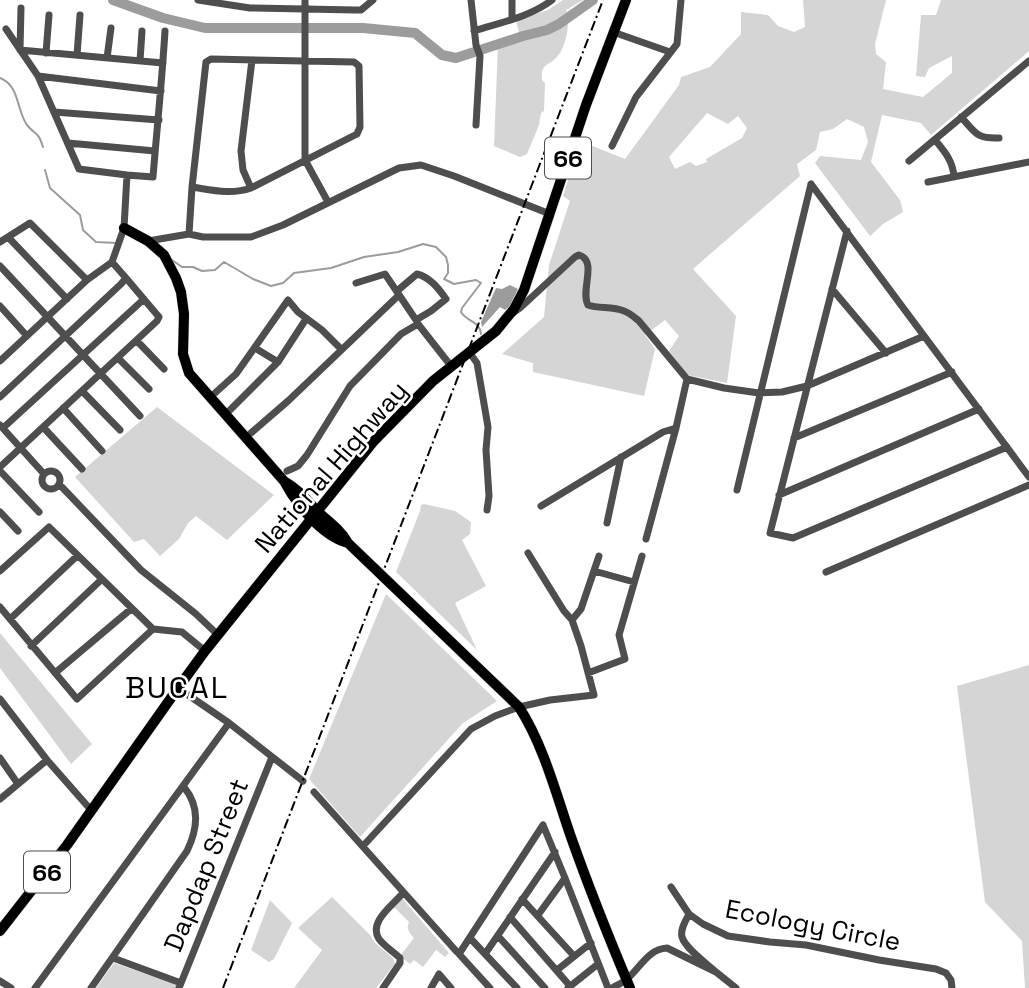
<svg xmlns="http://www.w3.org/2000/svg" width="1029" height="988" font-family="'Space Grotesk',sans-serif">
<rect width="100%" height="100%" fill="#fff"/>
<!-- green -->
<path fill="#d5d5d5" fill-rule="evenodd" d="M563,0h20l-17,10c5,13 0,38 -10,48 -10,9 -15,6 -14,22l3,3 -1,28 -3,2 -2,12 -12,29 -7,3 -26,-11 4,-101 22,-8 -4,-17 32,-10z
M803,0h83l-11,44 1,10 10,8 -3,27 40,8 29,-24v-17l-23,12 -4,9 -9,-1 5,-61h15l5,-15h88v51l-98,84 -10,-12 -39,-8 -11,47 29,38 3,12 -20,12 -13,12 -55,-73 5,-7 41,4 7,-18 -4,-15 -17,-8 -14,10 -13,3 -4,18 -19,14 3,12 -107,93 43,47 -9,67 -40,-8 -18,-24 10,-15 -14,-16 -20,15 10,14 -11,47 -111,-24v-9l-31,-9 42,-37 5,-52 21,-64 -7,-5 17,-55 45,18 54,-74 2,-8 29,-10 31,-33v-22l27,3 10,11 16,6 11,-5zM707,113l21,11 10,-8 9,12 -5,10 -36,21 1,3 -11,4 -6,-4 -15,7 -6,-12z
M157,407l117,88 -47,45 -31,-24 -8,7 -9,16 -19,17 -16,-17 -10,3 -59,-65z
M424,504l31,7 16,11 -1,12 -8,6 24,46 -31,17 22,47 -81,-78 24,-61 1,-6z
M386,594l111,107 -34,22 -103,114 -51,-58z
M0,633l92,111 -21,20 -71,-96z
M1029,665v323h-4l-3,-47 -37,-39 -28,-216z
M332,897l38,38 5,8 18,15 2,6 -19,24h-82l28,-38 -24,-22z
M401,897l48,56 -4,4 -9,-7 -13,17 -9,-7 -4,4 -10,-8 14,-18c-5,-5 -8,-10 -5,-16l-14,-14 -2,1 -2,-2z
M270,900l22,23 -18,36 -5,3 -18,-12z
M114,963l64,22 -1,3h-81z"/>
<!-- water -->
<path fill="#9c9c9c" d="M510,285l8,4 -9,19h-2l-2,2 -5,-3 -18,20 -1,-5 15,-34 6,1z"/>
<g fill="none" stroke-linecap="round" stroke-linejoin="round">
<!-- stream -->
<path stroke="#9c9c9c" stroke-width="2" d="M0,78c20,8 16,31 27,47 9,11 11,6 16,22
M45,170l5,18 30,27 3,15 13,12 21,1
M172,260l10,7h11l9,4 13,-1 9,-8 29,17 18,7 12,-3 11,-10 37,-5 33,-11 34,-5 25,-8 13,3 10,10 2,8v8l-4,6 10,5 22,-4 5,3 -19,25 -1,4c6,10 19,9 20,22"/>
<!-- river -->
<path stroke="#9c9c9c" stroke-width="10" d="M113,0l50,18 42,10h158l52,5 27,22 14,3 67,-22 24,-6 12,-6 34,-24"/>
<defs>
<path id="major" d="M124,228l24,13 16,14 12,23 5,14 3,22 -1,40 6,19 95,108c12,23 38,55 64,62
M284,481c14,8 22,18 33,30 11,10 23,18 31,32l171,164c25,39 37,87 52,130 18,51 38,101 59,151
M0,931l67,-86 111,-157 27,-37 168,-209 60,-61 63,-50 18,-22 10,-19 62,-185 40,-105"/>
</defs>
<!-- major casing -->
<use href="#major" stroke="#dbdbdb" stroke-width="11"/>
<!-- minor -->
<path stroke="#4e4e4e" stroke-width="7" d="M198,0l52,8 105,2h6l12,-10
M305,0v160l23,42
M471,0l5,45 4,11 -4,69
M512,0v19
M21,8l-1,42 143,13
M6,29l32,47
M474,31c25,-8 56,-14 78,-31
M613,32l57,20
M46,53l3,-38
M77,55l3,-40
M107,58l4,-30
M140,61l2,-30
M161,91l-123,-15 41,93 48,6 26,2c4,-49 9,-97 12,-146
M54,112l105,8
M961,117c15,16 15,22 38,21
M935,140c10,12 18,21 19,37
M68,143l87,8
M612,146l24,-49 41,-53 4,-44
M909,161l120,-100
M928,182l101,-20
M811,184l218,293
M251,188l-8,-18 -2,-19 11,-91
M847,231l-77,302 23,5 214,-91
M189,234l3,-47 14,-125 5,-3 143,3 5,4 1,61 -3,7 -106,54c-20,7 -39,2 -59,-1
M8,237l59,62
M148,241l41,-7 14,3h48l32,-12 116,-57 22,-3 33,11 96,38
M0,242l30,-19 57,57
M0,266l140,150
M356,283l29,-9 31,46 2,4 33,42
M832,289l54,64
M397,291l20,-17c13,3 22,15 29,25l-15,12 -15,9
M0,306l27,30
M513,313l7,-5 55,-51 4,-2c19,6 1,35 9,50 11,4 24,1 36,6 6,2 10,6 15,10l48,58
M137,341l27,28
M255,348l23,14
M469,352l8,11 11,64 -2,23 3,46 -2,14
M118,358l31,31
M0,361l87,-81 25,-18 12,-34 3,-53
M687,379l37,9 35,5 23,-1 25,-6 117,-50
M82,391l38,39
M215,393l21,-19 52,-74 10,12 24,18 19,19
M0,397l121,-113 5,-6 -14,-16
M63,408l39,43
M230,410l48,-48 28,-43
M0,425l44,49
M43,427l39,42
M3,428l141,-129
M251,433l37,-32 111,-106
M794,438l158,-66
M0,467l157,-146 2,-4 -33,-39
M42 480a9 9 0 1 1 18 0a9 9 0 1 1-18 0Z
M0,471l39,41
M287,471l11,-5 9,-11 43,-69 51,-52 17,-10
M59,484l82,86 55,44 22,21
M737,490l74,-306
M779,495l200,-86
M541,506l122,-74 13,-4
M0,512l18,19
M607,523l14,-66
M646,539l30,-111 11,-49
M528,553l36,58 8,9
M0,571l49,-44 104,102 29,3 23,19
M594,571l40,11
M826,572l203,-87
M0,607l77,92 76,-70
M10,619l67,-63
M31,646l70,-66
M55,673l76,-64
M588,673l37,-14 -6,-24 23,-79
M178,688l51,35 74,58
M0,699l47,61 44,50
M0,758l18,26
M314,792l143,160
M0,799l47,-39
M543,825l22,53 43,110
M363,846l108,-117 24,-13 24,-9 31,-7 44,-5 -13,-49 -9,-26 9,-11 18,-53
M671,887l18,27
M522,899l52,57
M538,915l27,-37
M510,917l60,69
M498,936l47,52
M470,938l47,50
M485,954l70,-102
M113,958l68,25
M557,970l34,-27
M716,972c-9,-8 -31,-24 -34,-35 -2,-8 4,-17 7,-23l14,10 25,12 42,6 36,3 73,15 57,9 10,4 5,7 1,8
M0,981l11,7
M35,988l194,-265
M91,988l96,-137c11,-23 13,-44 -3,-64
M179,988l93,-231
M383,988l17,-25v-5c-6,-6 -16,-12 -21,-19 -11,-17 14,-34 24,-46
M431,988l8,-14 12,14
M490,988l-31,-34 84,-129
M568,988l30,-24
M612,988c5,-3 11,-5 15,-9 13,-11 21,-30 40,-31l49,24 20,16"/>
<!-- major -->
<use href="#major" stroke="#000" stroke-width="10"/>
<!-- rail -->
<path stroke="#000" stroke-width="2" stroke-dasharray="10 3.5 2 3.5" stroke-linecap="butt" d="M223,988l380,-988"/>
</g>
<g text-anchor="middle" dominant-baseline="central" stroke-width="5" stroke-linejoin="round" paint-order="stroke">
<!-- shield labels -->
<g fill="#fff" stroke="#4c4c4c" stroke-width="2">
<rect x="545" y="137.5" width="46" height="41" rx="5"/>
<rect x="24" y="851.5" width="46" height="41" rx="5"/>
</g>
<g font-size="24" font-weight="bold" fill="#000">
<text x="568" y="158">66</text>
<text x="47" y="872">66</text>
</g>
<!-- street labels -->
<g font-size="26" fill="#000" stroke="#fff">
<text transform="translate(331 467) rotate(-49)">National Highway</text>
<text transform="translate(206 865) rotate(-68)">Dapdap Street</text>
<text transform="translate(813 925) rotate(11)">Ecology Circle</text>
</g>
<!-- quarter labels -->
<g font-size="30" letter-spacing="2" fill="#000" stroke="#fff">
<text x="177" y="687">BUCAL</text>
</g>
</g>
</svg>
